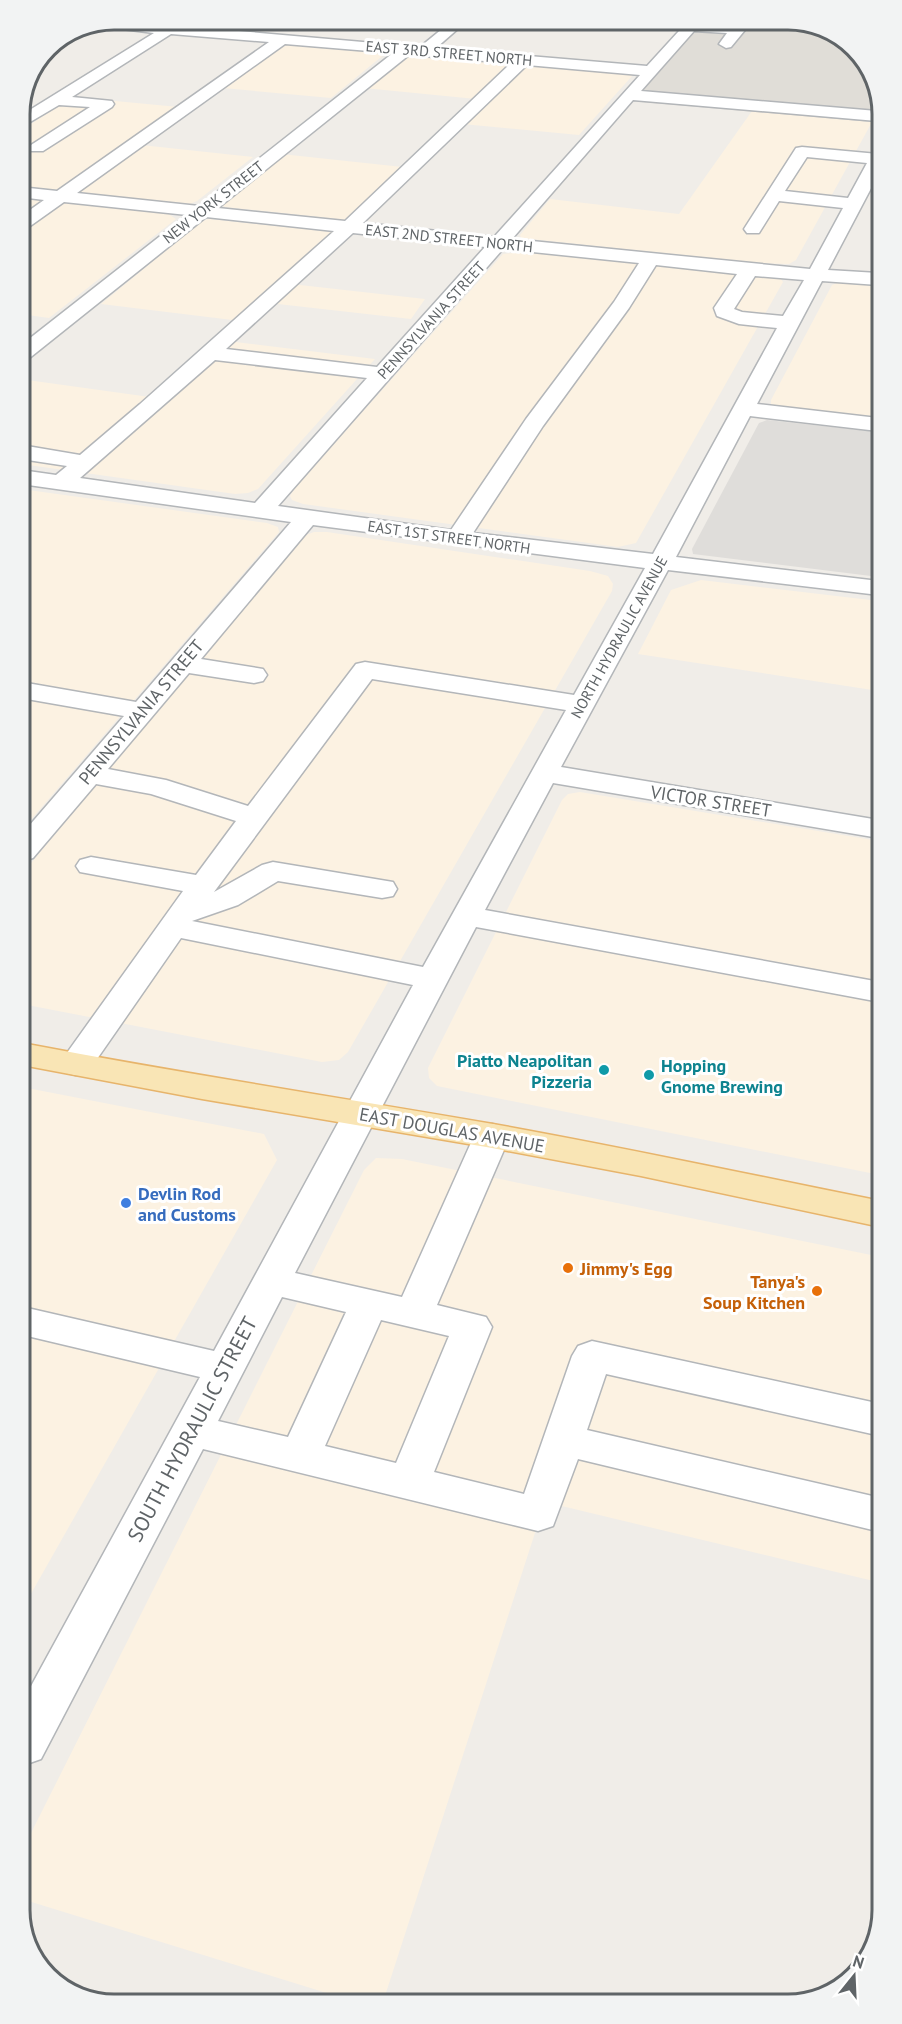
<svg xmlns="http://www.w3.org/2000/svg" width="902" height="2024" font-family="'PT Sans',sans-serif">
<rect width="100%" height="100%" fill="#f0ede8"/>
<!-- commercial -->
<path fill="#fcf2e2" d="M276,41l108,10 2,2 -55,45 -119,-11z
M411,54l222,19v2l-54,60 -127,-12 24,-24 -112,-11 41,-33z
M73,97l116,11 -48,37 112,12 -56,44 -7,3 -170,-18v-55z
M752,111l120,11 -76,138 -7,4 -34,-1 -234,-25 -1,-3 30,-36 129,15z
M281,154l131,14 -56,53 -131,-14 -3,-2z
M20,198l147,15 9,6 -127,99 -29,-4z
M209,219l134,14 -52,51 134,15 -14,20 -142,-16 -20,19 -148,-18 101,-83z
M523,252l249,25 9,2 2,3 -147,261 -18,4 -315,-43 -11,-4 -2,-4 4,-7 209,-235z
M837,283l41,3v133l-107,-14v-5l61,-115z
M220,340l155,19 -117,130 -10,4 -13,1 -214,-30 -1,-85 137,19z
M21,489l246,34 11,4 1,5 -257,298z
M314,532h13l263,39 18,5 5,8 -1,7 -264,461 -9,8 -17,2 -300,-58v-130l281,-338z
M701,580l178,21v90l-241,-37 33,-64z
M580,792l299,49 1,334 -443,-89 -8,-8 -1,-10 134,-268 6,-6z
M22,1087l242,47 13,26 -253,446z
M376,1158l26,1 479,98 1,326 -337,-81 -162,500 -24,1 -334,-103 -1,-53 340,-677z"/>
<!-- industrial -->
<path fill="#dfddda" d="M767,420l111,12 1,145 -186,-23 -1,-5 67,-126z"/>
<!-- education -->
<path fill="#e0ddd7" d="M703,20h91l51,19 32,44v30l-5,9 -242,-21z"/>
<g fill="none" stroke-linecap="round" stroke-linejoin="round">
<defs>
<path id="minor" d="M112,20l308,27 33,-27h15l-32,28 211,18 42,-46h14l-2,3 37,3 7,4 -14,17 -5,1 -7,-4 8,-11 -33,-2 -53,60 236,20v10l-244,-21 -121,139 298,30 33,-61 -64,-7 -20,32h-12l-3,-4 52,-81 6,-1 76,7v21l-50,95 50,3v12l-56,-4 -65,123 121,14v13l-128,-15 -74,141 203,24v14l-211,-25 -107,197 318,53v18l-326,-55 -68,127 395,72v20l-404,-75 -181,346 107,24 72,-161 5,-8 13,-4 13,4 5,8 -73,169 49,12 6,10 -58,145 90,22 48,-138 6,-10 14,-5 289,63v32l-275,-62 -19,56 294,68v34l-303,-73 -25,67 -15,5 -335,-82 -162,310 -17,6v-66l176,-322 -177,-42v-28l191,44 199,-366 -232,-47 -93,134 -12,3 -12,-3 -5,-8 124,-173 -103,-19 -4,-6 4,-6 11,-3 105,18 40,-54 -85,-27 -55,-10 -63,74 -11,3v-27l102,-118 -103,-18v-16l115,20 155,-180 -270,-38v-14l35,5 11,-9 -46,-7v-14l59,10 60,-51 194,-173 -128,-14 -179,143 -7,2v-16l167,-131 -123,-13 -38,27 -6,1v-13l24,-17 -24,-3v-10l37,4 212,-149 -98,-8 -99,63 40,4 2,3 -2,3 -69,44h-12l-2,-3 2,-3 59,-38 -31,-2 -39,23v-12l134,-83 -56,-7zM285,44l108,9 -194,153 -122,-13zM409,55l102,8 -166,158 -127,-13zM527,65l113,10 -146,162 -131,-14zM807,157l60,6 -19,35 -63,-7zM353,233l132,14 -108,120 -151,-18zM503,249l136,14 -25,39 -88,117 -75,111 -173,-24zM656,265l81,9 -23,34 3,8 22,8 38,4 -124,226 -180,-21 70,-107 86,-118zM755,276l49,4 -21,36 -41,-4 -8,-3zM215,360l152,18 -112,125 -175,-25zM313,525l332,43 -71,127 -209,-33 -9,2 -108,142 -82,-26 -58,-11 81,-96 65,10 9,-2 4,-6 -4,-6 -62,-10zM372,679l194,31 -143,257 -231,-46 46,-16 40,-24 104,17 11,-2 4,-7 -4,-7 -120,-20 -11,3 -48,27zM282,1297l64,15 -58,125 -70,-16zM381,1320l68,16 -53,127 -71,-17z"/>
<path id="major" d="M22,1043c157,30 314,54 471,81 129,23 258,51 388,77v26l-240,-51 -149,-28 -290,-49 -180,-34z"/>
</defs>
<!-- minor casing -->
<use href="#minor" stroke="#b3b6b9" stroke-width="3"/>
<!-- major casing -->
<use href="#major" stroke="#e7b46b" stroke-width="3"/>
<!-- minor -->
<use href="#minor" fill="#fff" fill-rule="evenodd"/>
<!-- major -->
<use href="#major" fill="#f9e5b5" fill-rule="evenodd"/>
</g>
<!-- markers -->
<g fill="#0f9aa8" stroke="#fff" stroke-width="2">
<circle cx="604" cy="1070" r="6"/>
<circle cx="649" cy="1075" r="6"/>
</g>
<circle fill="#3f7fe0" stroke="#fff" stroke-width="2" cx="126" cy="1203" r="6"/>
<g fill="#e8710a" stroke="#fff" stroke-width="2">
<circle cx="568" cy="1268" r="6"/>
<circle cx="817" cy="1291" r="6"/>
</g>
<g text-anchor="middle" dominant-baseline="central" stroke-width="6" stroke-linejoin="round" paint-order="stroke">
<!-- far-street labels -->
<g font-size="15" fill="#5f6467" stroke="#fff">
<text transform="translate(449 53) rotate(5)">EAST 3RD STREET NORTH</text>
<text transform="translate(213 202) rotate(-38)">NEW YORK STREET</text>
<text transform="translate(449 238) rotate(6)">EAST 2ND STREET NORTH</text>
<text transform="translate(431 320) rotate(-48)">PENNSYLVANIA STREET</text>
<text transform="translate(449 537) rotate(8)">EAST 1ST STREET NORTH</text>
<text transform="translate(619 637) rotate(-61)">NORTH HYDRAULIC AVENUE</text>
</g>
<!-- street labels -->
<g font-size="18" fill="#5f6467" stroke="#fff">
<text transform="translate(141 712) rotate(-50)">PENNSYLVANIA STREET</text>
<text transform="translate(711 801) rotate(9)">VICTOR STREET</text>
<text transform="translate(452 1130) rotate(10)">EAST DOUGLAS AVENUE</text>
</g>
<!-- culture labels -->
<g font-size="18" font-weight="bold" fill="#0d838f" stroke="#fff" text-anchor="end">
<text x="592" y="1060">Piatto Neapolitan<tspan x="592" dy="21">Pizzeria</tspan></text>
<text x="661" y="1065" text-anchor="start">Hopping<tspan x="661" dy="21">Gnome Brewing</tspan></text>
</g>
<!-- shop labels -->
<g font-size="18" font-weight="bold" fill="#366cbe" stroke="#fff" text-anchor="start">
<text x="138" y="1193">Devlin Rod<tspan x="138" dy="21">and Customs</tspan></text>
</g>
<!-- food labels -->
<g font-size="18" font-weight="bold" fill="#c56008" stroke="#fff" text-anchor="start">
<text x="580" y="1268">Jimmy's Egg</text>
<text x="805" y="1281" text-anchor="end">Tanya's<tspan x="805" dy="21">Soup Kitchen</tspan></text>
</g>
<!-- near-street labels -->
<g font-size="21" fill="#5f6467" stroke="#fff">
<text transform="translate(192 1429) rotate(-62)">SOUTH HYDRAULIC STREET</text>
</g>
</g>
<!-- crop -->
<path d="M0 0H902V2024H0ZM114 30H788A84 84 0 0 1 872 114V1910A84 84 0 0 1 788 1994H114A84 84 0 0 1 30 1910V114A84 84 0 0 1 114 30Z" fill="#f2f3f3" fill-rule="evenodd"/>
<path fill="none" stroke="#5f6467" stroke-width="3" d="M114 30H788A84 84 0 0 1 872 114V1910A84 84 0 0 1 788 1994H114A84 84 0 0 1 30 1910V114A84 84 0 0 1 114 30Z"/>
<!-- north arrow -->
<g transform="translate(854 1976) rotate(18)" stroke="#ffffff" stroke-width="4.5" paint-order="stroke">
<path d="M0-4.5L10 22L0 15L-10 22Z" fill="#5f6467"/>
<text y="-9" font-size="16" font-weight="bold" text-anchor="middle" fill="#5f6467">N</text>
</g>
</svg>
